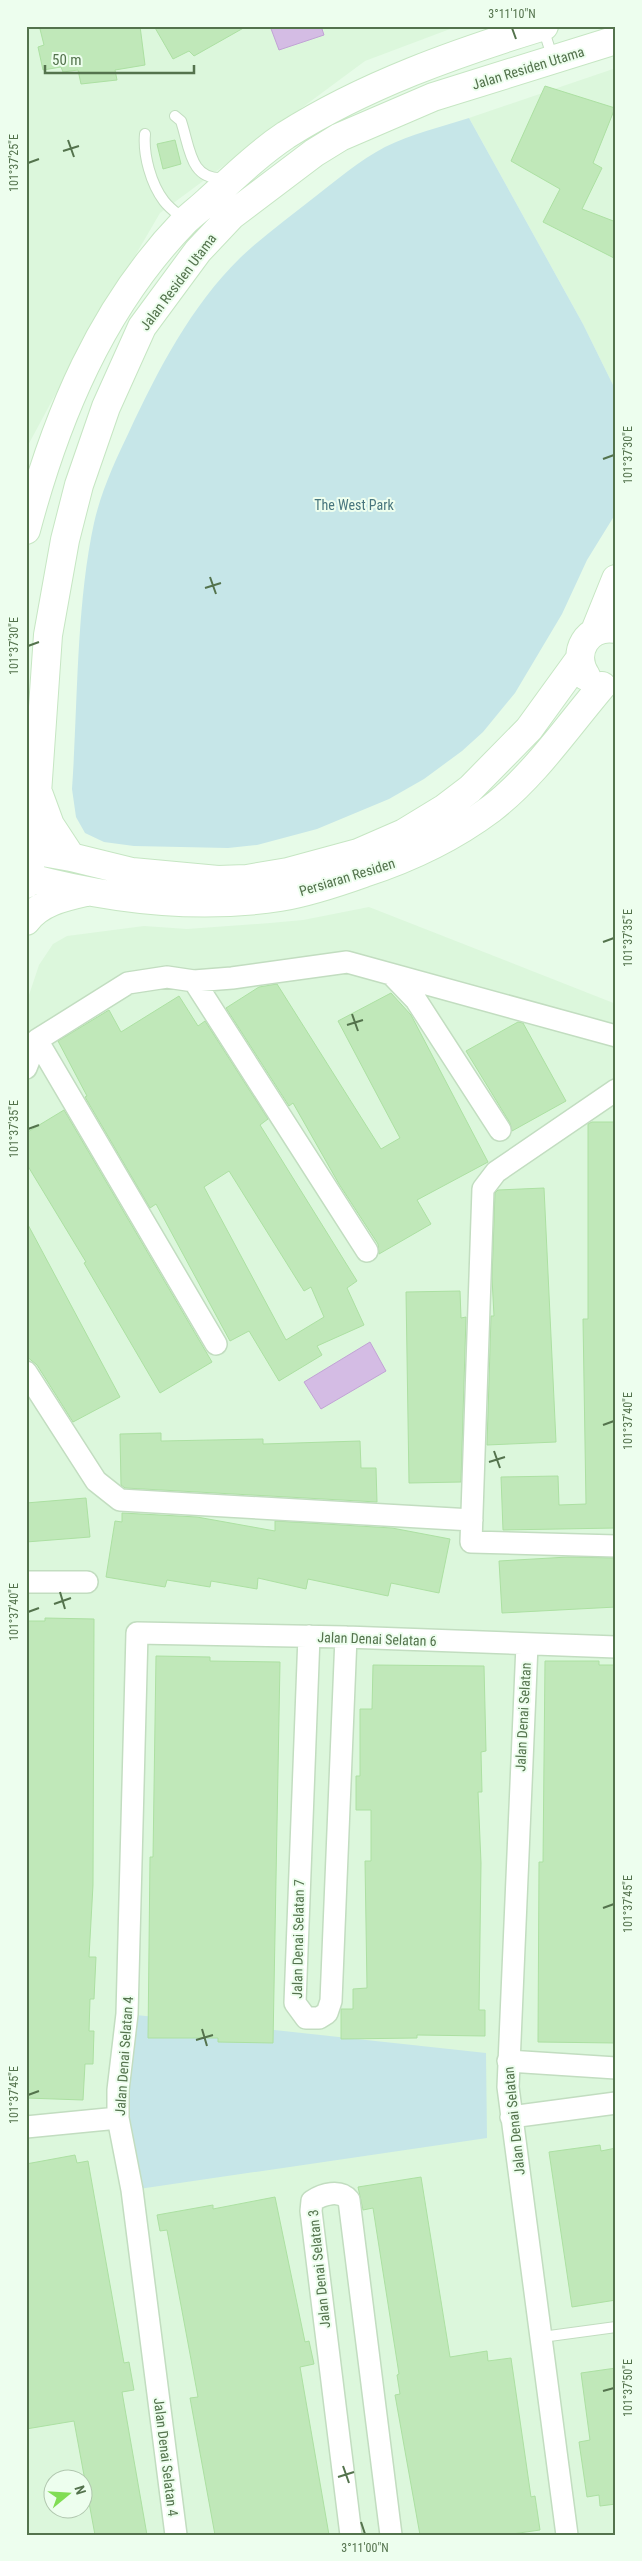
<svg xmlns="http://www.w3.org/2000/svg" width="642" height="2561" font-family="'Roboto Condensed',sans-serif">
<rect width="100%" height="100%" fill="#e7fbe8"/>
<!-- residential -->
<path fill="#dcf7dc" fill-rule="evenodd" d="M26,26h432l-93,35 -205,152 -92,158 -42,78z
M616,68v323l-33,-67 -114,-206z
M369,907l247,97v1531h-590v-1531l13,-39 14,-21 14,-8 77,-10 43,3 83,-6 33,-3zM52,2478h30v30h-30z"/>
<!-- green -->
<path fill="#c6e6e8" d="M469,118l114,206 33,67v122l-29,47 -25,54 -47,79 -32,39 -21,19 -38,28 -35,20 -72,30 -60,16 -29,3 -94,-2 -30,-4 -19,-9 -9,-16 -4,-28c6,-86 4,-183 22,-266 7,-31 21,-62 35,-91 29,-62 62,-126 111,-174 23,-22 51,-42 76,-62 22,-17 44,-36 69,-49 26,-13 56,-20 84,-29z
M127,2014l359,39 1,85 -355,52z"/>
<!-- water -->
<path fill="#d4bce4" stroke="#c1a3d5" d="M270,26h51l3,9 -45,15z
M370,1342l16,29 -65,38 -17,-27z"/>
<!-- building -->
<path fill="#c0e8b9" stroke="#ace0a2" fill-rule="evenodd" d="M50,26h90l5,39 -30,5 2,10 -36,4 -3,-14 -15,2 -2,-5 -18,3 -5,-23 6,-2 -4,-16z
M154,26h93l-53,30 -5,-5 -16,8z
M545,86l70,22 -22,55 9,5 -20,41 34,13v37l-73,-37 17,-33 -49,-28z
M175,140l6,24 -18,5 -6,-25z
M277,984l104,165 19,-11 -62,-117 53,-28 20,22 77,147 -71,38 14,24 -52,30 -1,-10 -39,-60 -46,-81 -4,3 -63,-98 33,-21z
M179,996l19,30 7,-5 63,98 -8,6 97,156 -10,7 17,37 -47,21 5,9 -43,26 -30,-50 -19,10 -74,-137 -6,4 -65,-111 2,-1 -29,-55 51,-31 12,22zM229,1171l75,120 7,-4 13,30 -38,23 -82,-153z
M518,1022l5,1 43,78 -54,30 -2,-8 -44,-72z
M64,1110l148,252 -52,31 -76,-130 2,-1 -60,-99v-30z
M592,1122h24v406l-113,2 -2,-53 57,-1 1,29 27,-1 -3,-185h5v-195z
M544,1188l12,254 -69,3 4,-129h3l-2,-38 3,-85 3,-3z
M26,1221l94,176 -47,25 -36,-57 -11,-9z
M460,1291l1,27 5,-1 -5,165 -52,1 -3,-191z
M161,1433v8l102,-2v5l97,-3 1,27h15l1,34 -252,-14 -4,-3 -1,-51z
M86,1498l4,39 -64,5v-39z
M122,1513l75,4 78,14v-10l117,7 58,11 -11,54 -48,-10 -3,13 -80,-17 -2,10 -48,-11 -1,11 -46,-8 -1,6 -43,-7 -2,7 -59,-10 9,-56 7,1z
M568,1557l48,1v49l-114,6 -3,-52z
M45,1618l49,1 -1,266 -4,72h7l-2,42h-4l-1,32h5l-1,33h-8l-2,36 -57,-2v-477h19z
M156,1656l54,1v4l70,1 -7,381 -55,-1v-4h-70l2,-181h3z
M545,1661h54v4h17v378l-78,-1 1,-180h4z
M373,1665l111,1 2,85 -5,1 1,40h-4l3,71 -2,147h6v26l-68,-1v3l-76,1v-30h12v-20l14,-1 -2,-127h6v-51h-15v-34h4v-67h12z
M600,2145l1,6 15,-3v152l-44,7 -23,-155z
M75,2155l2,8 11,-2 36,202 5,-1 5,28 -12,2 25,143h-52l-21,-114 -48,8v-265z
M421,2177l29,180 37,-6 1,10 23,-3 20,139 4,-1 5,34 -35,5h-85l-25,-140 5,-1 -3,-19 2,-1 -26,-166 -10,2 -5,-23z
M275,2197l30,145 4,-1 5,23 -14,3 29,168h-114l-25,-137 8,-1 -31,-167 -7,1 -3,-16 56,-10v4z
M616,2368v136l-16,2 -1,-11 -12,2 -8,-55 11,-2 -9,-67z"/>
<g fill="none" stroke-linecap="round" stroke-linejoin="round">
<defs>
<path id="lane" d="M543,28l10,31
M175,116l6,5c9,27 9,60 43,57
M145,134c-2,21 6,50 19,67 6,8 14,13 21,19
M542,2337l74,-10"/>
<path id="street" d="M392,975l24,25 84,130
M194,981l173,270
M37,1040l179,304
M26,1068l11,-28 91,-57 39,-6 27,4 38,-3 115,-16 269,74
M616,1090l-120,82 -13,17 -12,353 145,4
M26,1372l70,109 24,19 352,20
M26,1582h61
M309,1636l-14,367 11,15h13l8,-5 4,-12 15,-364
M527,1645l-19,442 59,448
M508,2061l108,7
M511,2117l105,-14
M26,2127l92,-9
M176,2535l-44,-345 -14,-72v-28l9,-76 10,-381 209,4 270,10
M351,2535l-40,-324 1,-10c11,-7 28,-12 37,-1l42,335"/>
<path id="secondary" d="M26,530c30,-113 75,-222 158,-308 8,-8 18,-15 26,-23 24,-22 49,-46 76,-64 79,-50 170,-82 258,-109
M595,631l21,-52
M586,676c-15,-23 1,-52 30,-47
M39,795l11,30 21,32
M26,849l45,8 61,15 86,8 29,-1 41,-7 70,-19 46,-20 41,-25 25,-19 59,-60 50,-69
M26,877c82,22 170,33 254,20 29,-5 56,-14 84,-24 46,-15 87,-34 127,-64 43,-33 76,-82 111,-123
M26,884l7,-33 15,-216 17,-95 14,-55 27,-78 36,-80 56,-76 34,-36 82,-62 26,-16 93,-40 183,-57
M26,921c14,-19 38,-24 60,-29"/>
</defs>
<!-- lane casing -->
<use href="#lane" stroke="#c2ddc0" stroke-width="12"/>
<!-- street casing -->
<use href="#street" stroke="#c2ddc0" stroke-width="24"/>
<!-- secondary casing -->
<use href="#secondary" stroke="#c6e6c3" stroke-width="30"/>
<!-- lane -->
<use href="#lane" stroke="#fff" stroke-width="10"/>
<!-- street -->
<use href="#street" stroke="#fff" stroke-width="21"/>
<!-- secondary -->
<use href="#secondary" stroke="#fff" stroke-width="28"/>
</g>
<!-- ticks -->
<path fill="none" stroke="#54734d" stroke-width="2" d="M512,28l4,11M68,140l6,17M63,151l16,-5M28,163l11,-4M603,459l11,-4M210,577l6,17M205,588l16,-5M28,646l11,-4M603,942l11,-4M352,1014l6,17M347,1025l16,-5M28,1129l11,-4M603,1425l11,-4M494,1451l6,17M489,1462l16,-5M60,1592l5,17M54,1604l17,-6M28,1612l11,-4M603,1908l11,-4M202,2029l5,17M196,2040l17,-5M28,2095l11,-4M603,2391l11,-3M343,2466l6,17M338,2477l16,-5M361,2522l4,12"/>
<g text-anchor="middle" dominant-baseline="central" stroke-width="4" stroke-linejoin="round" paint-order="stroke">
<!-- street labels -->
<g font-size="14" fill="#54734d" stroke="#edfeee">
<text transform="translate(528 68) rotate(-17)">Jalan Residen Utama</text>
<text transform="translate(178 282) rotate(-53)">Jalan Residen Utama</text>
<text transform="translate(347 877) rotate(-17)">Persiaran Residen</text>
<text transform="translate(377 1639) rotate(2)">Jalan Denai Selatan 6</text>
<text transform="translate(523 1717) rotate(-87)">Jalan Denai Selatan</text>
<text transform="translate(298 1939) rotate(-89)">Jalan Denai Selatan 7</text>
<text transform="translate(124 2056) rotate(-86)">Jalan Denai Selatan 4</text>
<text transform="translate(514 2121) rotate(-96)">Jalan Denai Selatan</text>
<text transform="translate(319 2269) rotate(-96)">Jalan Denai Selatan 3</text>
<text transform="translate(166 2457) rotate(83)">Jalan Denai Selatan 4</text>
</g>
<!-- park labels -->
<g font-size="14" fill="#48767e" stroke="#edfeee">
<text x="354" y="505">The West Park</text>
</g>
</g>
<!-- border -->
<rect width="642" height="2561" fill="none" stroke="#edfeee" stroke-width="55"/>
<!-- north arrow -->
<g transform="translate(68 2494) rotate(72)"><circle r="24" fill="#edfeee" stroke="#b0c6ae"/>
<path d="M0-4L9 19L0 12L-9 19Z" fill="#80dd54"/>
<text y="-8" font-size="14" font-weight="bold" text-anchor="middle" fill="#54734d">N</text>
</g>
<!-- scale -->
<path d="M45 65v8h149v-8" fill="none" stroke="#54734d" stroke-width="2.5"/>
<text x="52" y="65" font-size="15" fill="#54734d" stroke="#edfeee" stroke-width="4" paint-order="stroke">50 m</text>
<rect x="28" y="28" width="586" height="2506" fill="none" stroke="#54734d" stroke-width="2"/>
<g font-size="12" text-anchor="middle" fill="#54734d">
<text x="512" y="18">3°11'10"N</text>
<text transform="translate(14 163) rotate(-90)" y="4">101°37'25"E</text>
<text transform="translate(628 455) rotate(-90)" y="4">101°37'30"E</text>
<text transform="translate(14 646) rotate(-90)" y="4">101°37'30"E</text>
<text transform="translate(628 938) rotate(-90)" y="4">101°37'35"E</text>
<text transform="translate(14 1129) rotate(-90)" y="4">101°37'35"E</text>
<text transform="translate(628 1421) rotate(-90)" y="4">101°37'40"E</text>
<text transform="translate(14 1612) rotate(-90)" y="4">101°37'40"E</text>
<text transform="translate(628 1904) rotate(-90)" y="4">101°37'45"E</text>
<text transform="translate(14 2095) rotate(-90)" y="4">101°37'45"E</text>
<text transform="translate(628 2388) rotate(-90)" y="4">101°37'50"E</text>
<text x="365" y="2552">3°11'00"N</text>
</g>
</svg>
